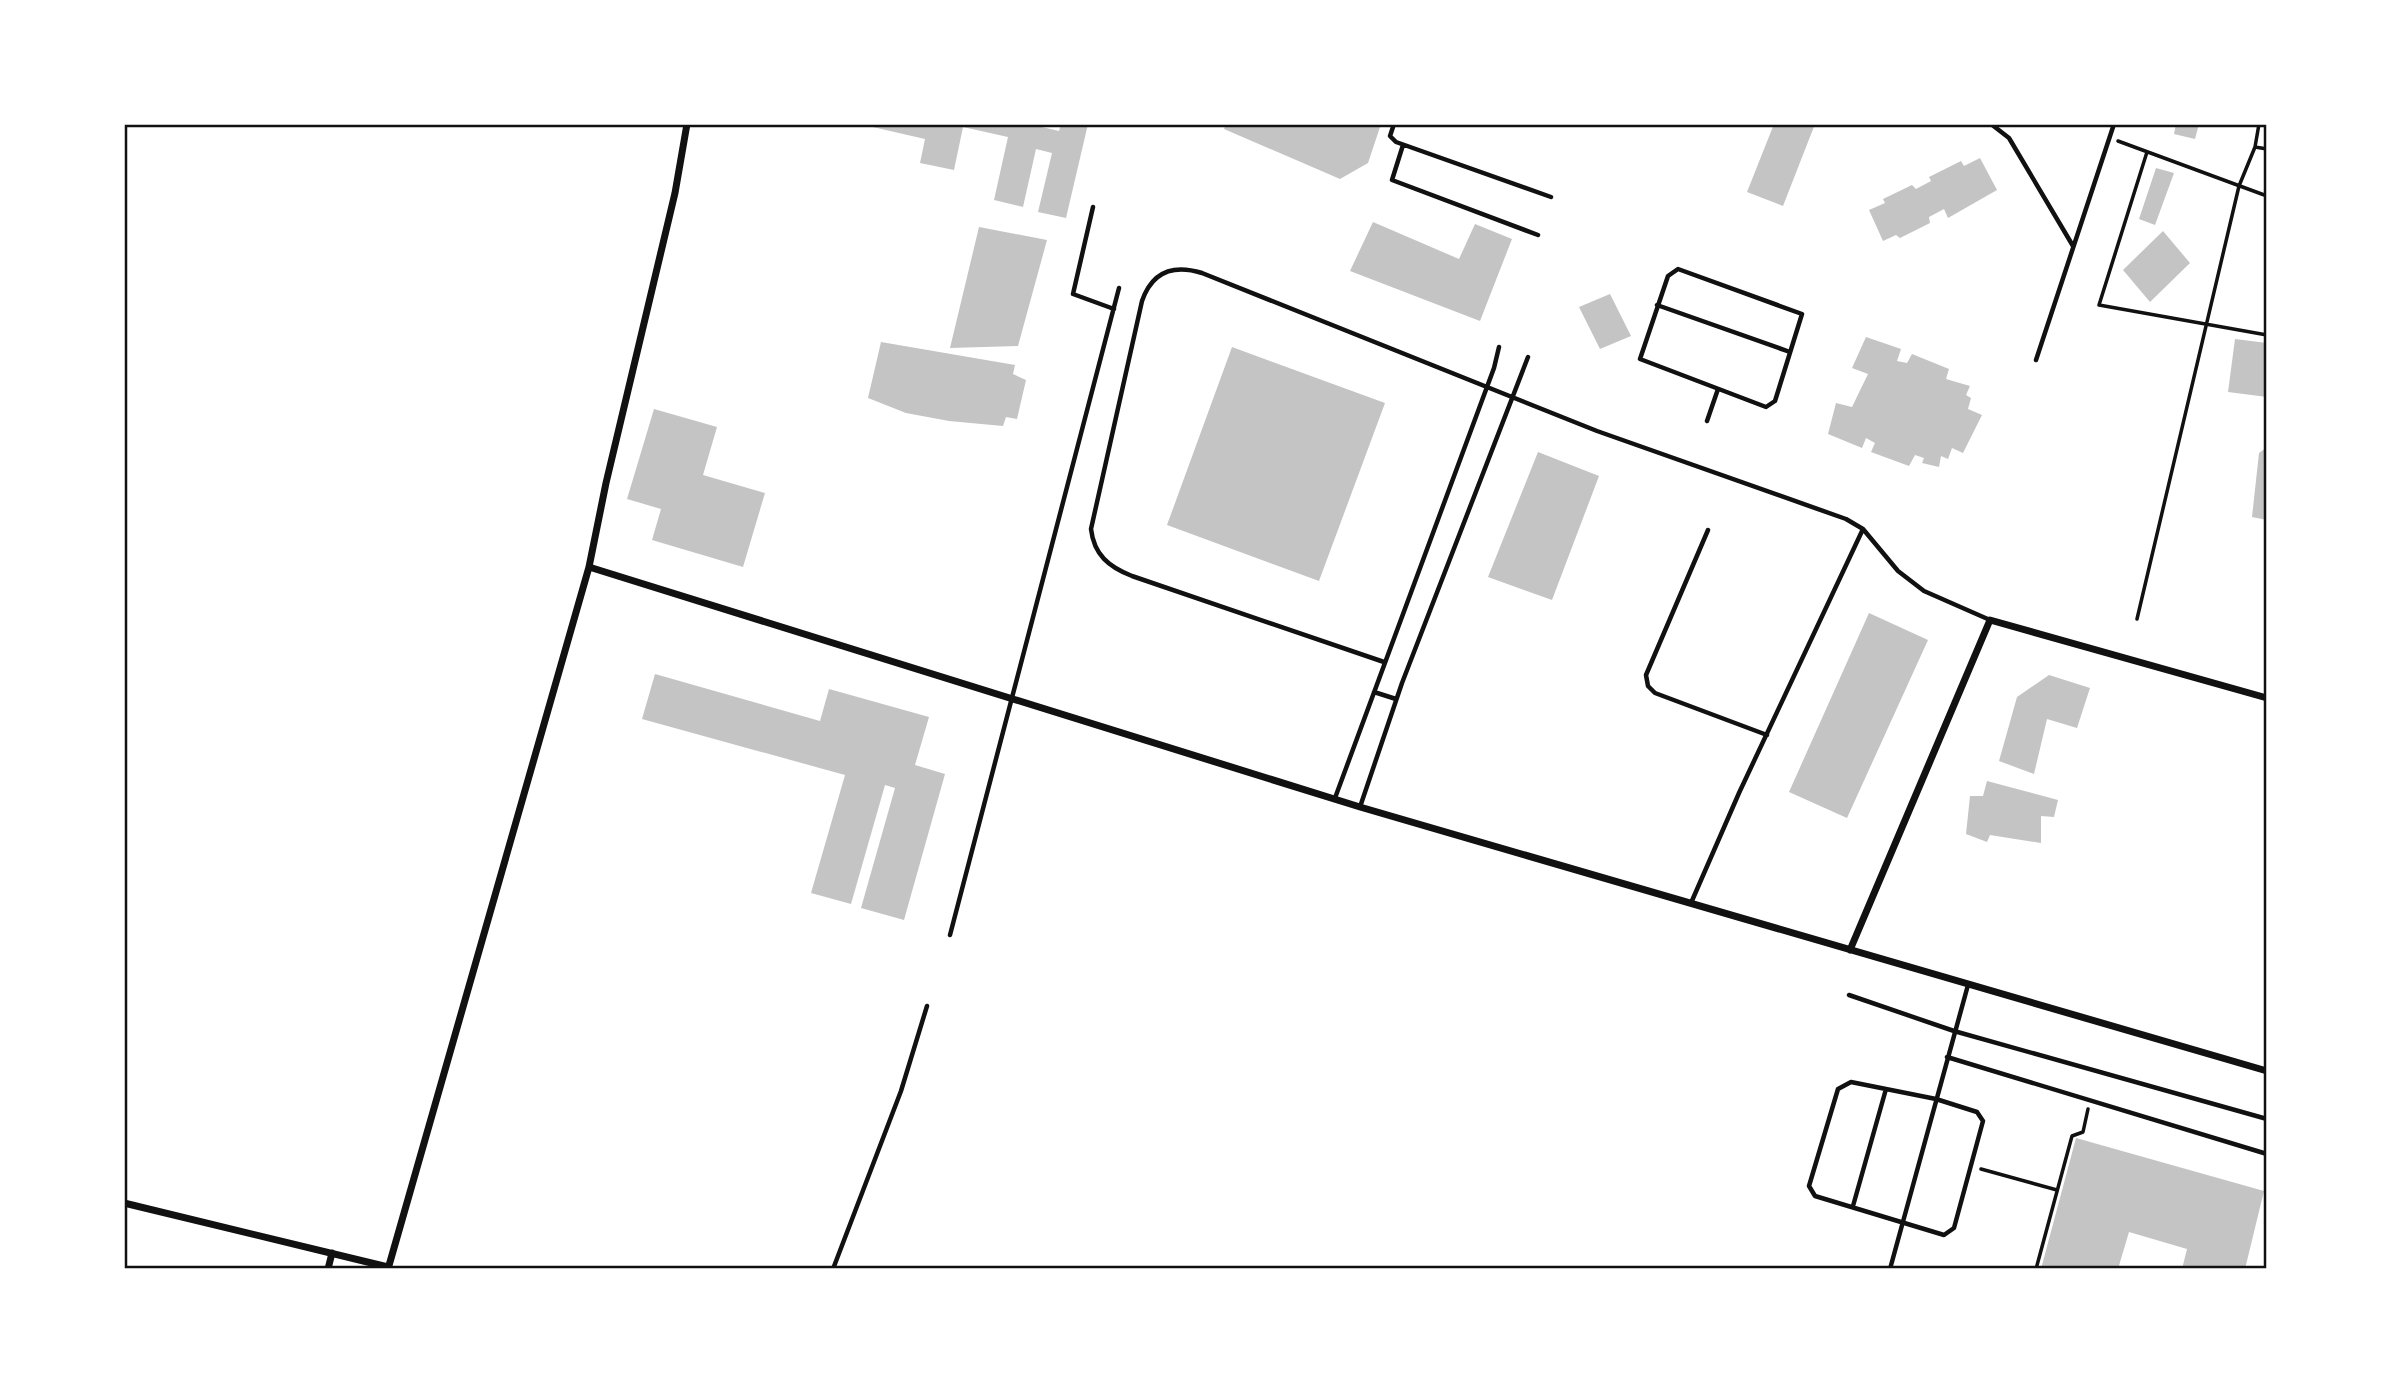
<svg xmlns="http://www.w3.org/2000/svg" width="2391" height="1393" font-family="Arial,sans-serif">
<rect width="100%" height="100%" fill="#fff"/>
<!-- building -->
<path fill="#c4c4c4" d="M1042,124v3l17,4 2,-7h27l-22,94 -28,-6 14,-59 -16,-4 -13,58 -29,-7 14,-63 -45,-10 -9,43 -34,-7 5,-24 -61,-14z
M1226,124h155l-13,39 -28,16 -116,-50z
M1774,124h41l-32,82 -36,-14z
M2176,124h23l-4,15 -21,-5z
M1980,158l17,32 -49,28 -4,-9 -15,8 1,6 -30,15 -4,-3 -13,6 -14,-31 16,-7 -2,-4 29,-14 4,4 15,-8 -2,-4 32,-16 3,5z
M2156,168l18,5 -19,52 -16,-6z
M1373,222l86,37 16,-35 37,15 -32,82 -130,-50z
M979,227l68,13 -29,106 -68,2z
M2163,231l27,32 -40,39 -27,-32z
M1610,294l21,42 -31,13 -21,-42z
M1866,337l35,12 -4,12 10,2 5,-9 37,15 -3,10 24,7 -4,9 5,3 -3,11 14,6 -19,38 -11,-5 -4,11 -7,-3 -2,11 -17,-4 2,-5 -9,-3 -6,11 -38,-14 4,-9 -9,-5 -4,10 -34,-14 8,-31 16,4 16,-33 -16,-6z
M2235,339l32,4v54l-39,-5z
M881,342l134,23 -2,9 13,6 -9,39 -11,-2 -3,9 -54,-5 -43,-8 -38,-15z
M1232,347l153,56 -66,178 -152,-56z
M654,409l63,18 -14,48 62,18 -22,74 -91,-27 9,-31 -34,-10z
M2267,447v73l-15,-3 7,-64z
M1538,452l61,24 -47,124 -64,-23z
M1869,613l59,27 -81,178 -58,-26z
M655,674l165,47 9,-32 100,28 -14,48 30,9 -41,146 -43,-12 34,-120 -10,-3 -34,119 -40,-11 34,-118 -203,-56z
M2049,675l41,13 -13,40 -30,-9 -13,55 -35,-13 18,-64z
M1987,781l71,19 -4,17 -13,-1v27l-51,-8 -3,7 -21,-8 4,-38h13z
M2076,1138l188,53 -19,78h-63l5,-20 -58,-17 -11,37h-77z"/>
<g fill="none" stroke-linecap="round" stroke-linejoin="round">
<!-- path -->
<path stroke="#111" stroke-width="3.5" d="M2259,124l-4,23 12,2
M2118,141l149,55
M2147,152l-48,153 168,30
M2137,619l102,-433 16,-39
M1981,1169l76,21
M2036,1269l36,-133 11,-4 5,-23"/>
<!-- service -->
<path stroke="#111" stroke-width="4.5" d="M1394,124l-4,12 6,6 155,55
M1991,124l18,14 64,108
M1403,145l-11,35 146,55
M1093,207l-20,87 41,15
M1678,269l124,45 -27,87 -9,6 -126,-48 28,-83z
M1657,305l133,47
M2036,360l78,-236
M1707,421l11,-32
M1708,530l-62,145 2,11 7,7 112,42
M1384,662l-252,-86c-23,-9 -38,-21 -41,-47l51,-228c10,-29 31,-37 60,-28l395,158 249,88 17,10 35,42 26,20 66,29
M1374,692l22,7
M1335,798l159,-430 5,-21
M1360,807l42,-124 126,-326
M1691,903l48,-110 124,-264
M950,935l169,-647
M1849,995l105,36 313,88
M1947,1057l320,97
M1851,1082l85,17 41,13 6,9 -29,107 -10,7 -129,-39 -6,-10 29,-97z
M1853,1206l33,-117
M833,1269l68,-178 26,-85
M1890,1269l78,-284"/>
<!-- minor -->
<path stroke="#111" stroke-width="7" d="M589,567l771,240 907,264
M1850,950l140,-330 277,78
M124,1203l264,64
M328,1269l4,-16
M388,1269l201,-702 17,-84 69,-290 12,-69"/>
</g>
<!-- border -->
<rect width="2391" height="1393" fill="none" stroke="#ffffff" stroke-width="252"/>
<rect x="126" y="126" width="2139" height="1141" fill="none" stroke="#111" stroke-width="2.5"/>
</svg>
